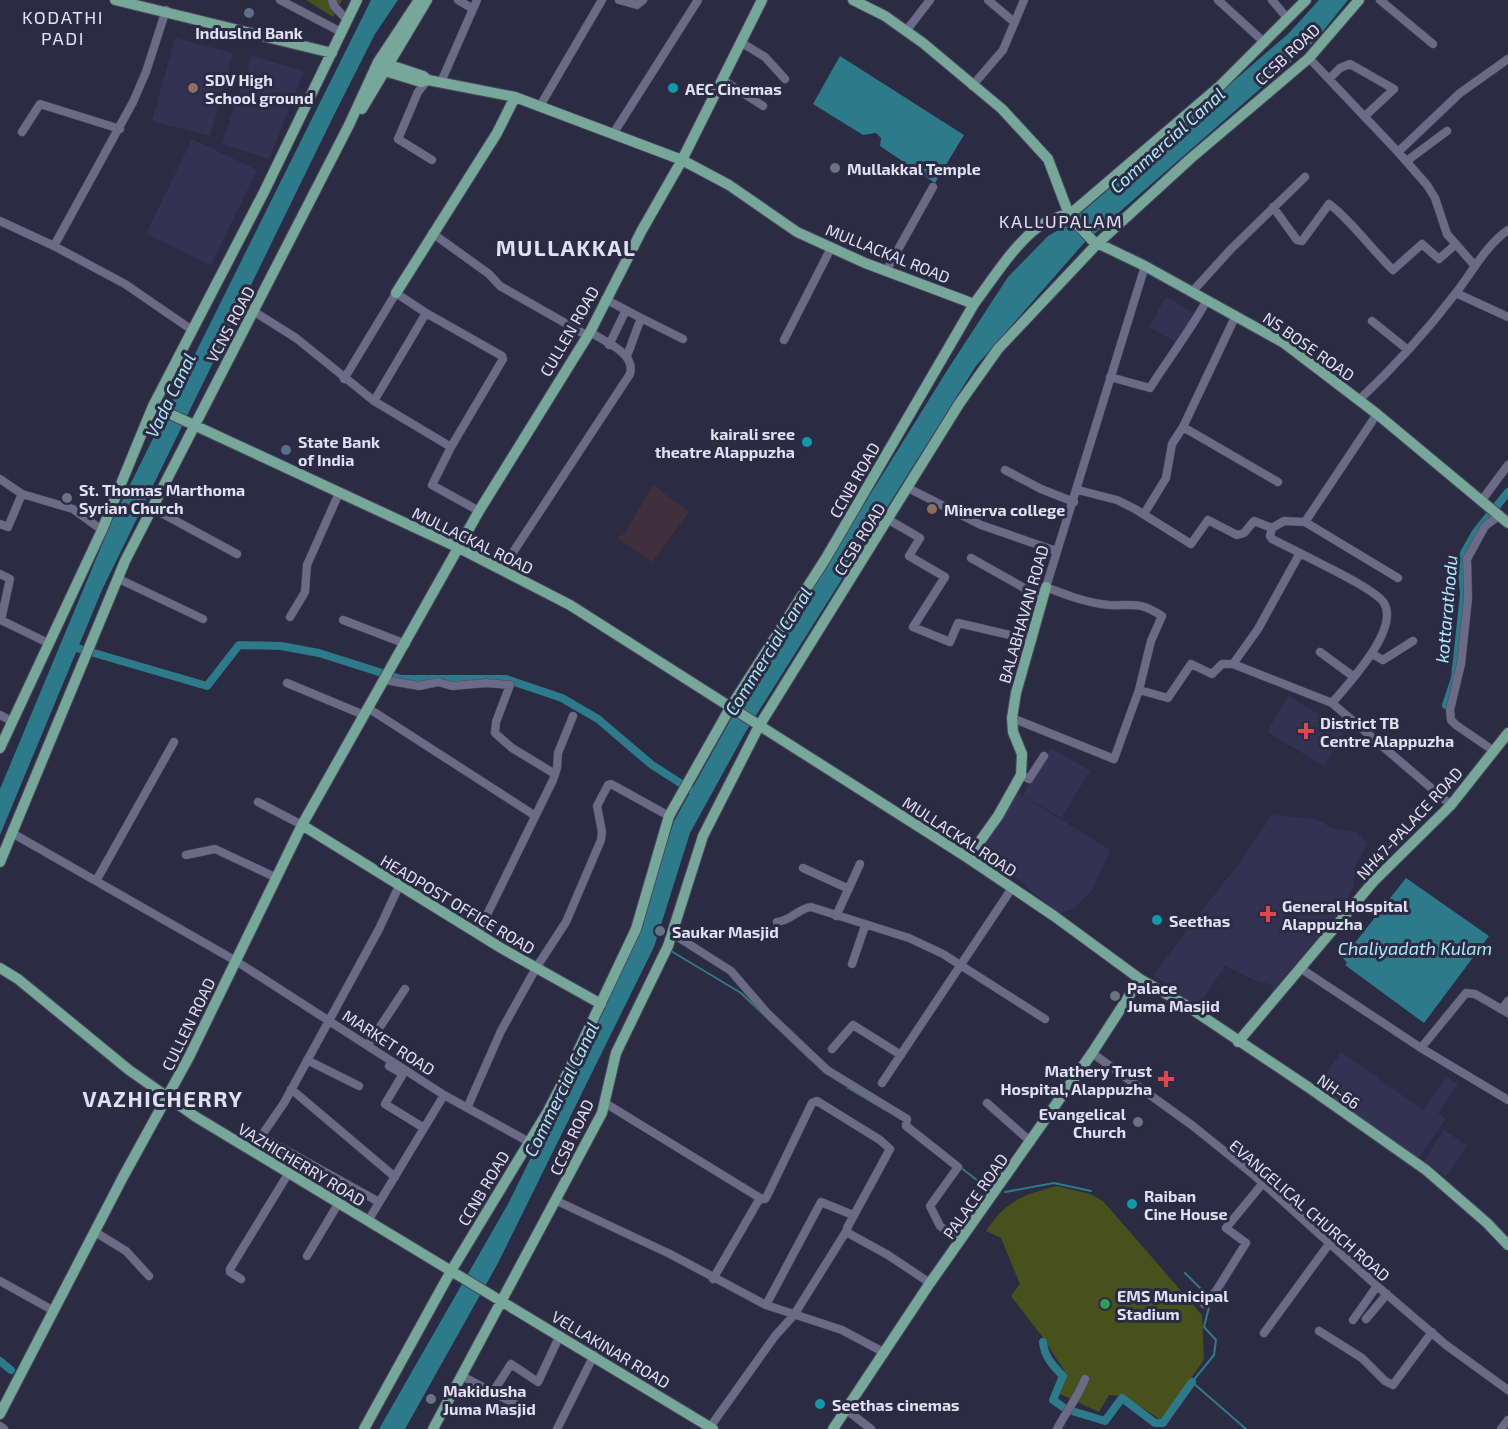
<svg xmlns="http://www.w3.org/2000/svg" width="1508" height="1429" font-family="'Exo 2',sans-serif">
<rect width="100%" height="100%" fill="#2c2b44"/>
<!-- commercial -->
<path fill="#40303c" d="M653,485l36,27 -37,50 -35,-24 8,-5z"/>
<!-- built -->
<path fill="#343252" d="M175,38l58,15 -23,83 -58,-15z
M252,56l52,15 -35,88 -47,-15z
M192,139l65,31 -46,95 -65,-31z
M1166,297l30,17 -17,30 -30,-17z
M1288,696l57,34 -21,36 -57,-34z
M1051,748l39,23 -29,47 -38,-23z
M1015,791l95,59 -17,39 -18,19 -17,6 -77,-67z
M1272,815l44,4 16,9 25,4 10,12 -13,25v15l-9,21 -73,87 1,-7 -19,-5 -29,-14 -27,40 -45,-31 92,-120z
M1341,1052l82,58 24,-33 11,7 -20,29 8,6 -28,40 -101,-72z
M1444,1130l23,16 -21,31 -22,-16z"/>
<!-- green -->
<path fill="#48511c" d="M306,0h36l-9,17z
M1057,1186l33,8 13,7 99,114 2,45 -43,60 -37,-24 -15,-1 -10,17 -39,-18 7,-19 -26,-40 -30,-39 9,-12 -19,-46 -15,-7c19,-30 39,-37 71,-45z"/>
<!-- water -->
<path fill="#2d7a8a" d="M371,0h27l-23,34 -40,79 -233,477 -102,245v-46l111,-266z
M1319,0h29l-33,41 -231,202 -108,123 -231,367 -55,100 -36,114 -156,316 -93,166h-26l129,-225 96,-194 36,-82 34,-107 57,-102 217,-350 60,-92 40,-41 18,-10 222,-192z
M840,56l124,79 -29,48 -55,-37 1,-8 -5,-5 -13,2 -50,-31z
M1406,878l83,58 -65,87 -79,-58 2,-2 -4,-5z"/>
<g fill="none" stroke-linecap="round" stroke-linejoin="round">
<!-- stream -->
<path stroke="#2d7a8a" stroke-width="2" d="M671,951l70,42 69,66
M848,1088l39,23
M908,1123l44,35
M960,1167l26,20
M1005,1192l49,-9 37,8
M1185,1273l26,26 -7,28 12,13 -2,15 -22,27 54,47"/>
<!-- canal -->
<path stroke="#2d7a8a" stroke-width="8" d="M70,646l137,40 32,-41 42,1 38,7 82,26h105l56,19 36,21 54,46 47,30
M1446,705l9,-27 9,-84 -2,-25 2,-16 12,-21 32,-40
M1043,1342c1,14 10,24 20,34l-10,24 10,7
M0,1361l11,9
M1072,1411l33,10 17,-23 33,25h8l29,-41"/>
<defs>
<path id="minor" d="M280,0l61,32
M332,0l2,6 13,14
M458,0l15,9
M619,0l18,5 6,-5
M988,0l26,22
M1218,0l47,43
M1272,0l16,19
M1380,0l53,44
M906,31l24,-31
M742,43l23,14 20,22
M1309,58l89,94
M1329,79l11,-11 10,-4 44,25 -29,27
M723,80l40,26
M427,81l-9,11 -20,47 34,21
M441,82l36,-82
M972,86l31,-36 21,-50
M540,106l62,-106
M22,132l18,-28 80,25
M613,134l85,-134
M1408,160l39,-29
M1273,207l24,33 5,1 27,-37c19,13 45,48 64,66l29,-26 17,15 17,-15
M0,221l54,25 79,-144 13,-30 20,-62
M432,233l57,41 11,12 88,50
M54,246l71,38 67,46
M1475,266l-28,-32 -12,-36 -8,-13 -29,-33 62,-59 48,-34
M886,271l47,-84
M1192,292l39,-43 74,-72
M1456,293l52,24
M605,299l36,19 -14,38
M253,311l43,27 78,63 77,46 -19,38 47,26
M1236,315l-53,112 95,55
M641,318l42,21
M1372,321l36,29
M784,340l47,-92
M609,345l17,-35
M1110,377l40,11c19,-30 40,-57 57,-88
M344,379l52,-86 30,20 76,43 1,3 -52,88
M1359,400c34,-32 67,-68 96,-106 17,-21 30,-48 53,-64
M374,401l52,-88
M1377,414l-72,108 -21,-1 -12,7 -2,8 2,3 28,14 -42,76 -25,35 99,39 119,102
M1005,470l36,19 33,13
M0,479l22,15 51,15 29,21
M908,488l73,37 75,26
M1078,490l39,10 18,9 56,35 17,-24 29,15 7,-2 10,-12 18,7
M1482,500l26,-35
M152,508l85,46
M1144,514l22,-36 6,-34 11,-17
M889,520l31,18 -11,18 36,21 -32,50 37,15 8,-19 74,17
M1305,522l93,56
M0,524l8,3 14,-33
M1300,553c18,10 74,35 84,50 16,26 -36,81 -52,100
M971,558l71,40
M502,569l128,-195c6,-21 -25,-32 -40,-42
M0,574l10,5 -9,41 47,23
M119,579l84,40
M290,617l15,-25 2,-27 32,-72
M343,620l63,24
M1320,652l34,25
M1372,654l11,6 30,-19
M385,680l34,6 19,-4 14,4 34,-3 24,2 -14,37 -1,11 17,15 43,26
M287,683l77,32
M1139,690l12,-49 11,-25c-23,-15 -28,-10 -53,-11 -22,-2 -43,-10 -63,-18l99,-321
M368,708l166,107
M0,715l11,6
M1012,718l102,41 25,-69 29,8 23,-34 21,10 10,-10h11
M1494,751l-38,-26 -5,-5 -1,-10 11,-46 7,-66 -1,-39 18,-33 15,-11
M1021,775l8,4 15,-23
M258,802l44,23
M12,833l224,128 208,134 85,47
M186,855l29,-6 62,29
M803,868l46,21
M96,881l78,-139
M836,916l24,-52
M777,922c14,-1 22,-14 34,-15l98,31 34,16 102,65
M478,933l75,-153 4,-12 1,-15 15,-37
M673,934l58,37 36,42 60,57 80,49 -1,7 52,41 -28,39 10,20 20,16
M852,964l13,-38
M1300,968l121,80 87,52
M1502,1009l6,-8
M368,1045l37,-56
M1421,1048l45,-55 9,1 33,19
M832,1049l21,-24 48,30
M1092,1053l101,73 62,50 122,110 69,59 62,45
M307,1060l52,26
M389,1066l14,8 -18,30 39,24
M882,1083l130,-195
M291,1089l104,88
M605,1103l155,95 -47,81
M987,1103l44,39
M467,1108l34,-77 35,-63 30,-46 35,-82 1,-8 -5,-26 11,-21 3,-1 58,32
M262,1137l117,65
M251,1151l33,-48 95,-174 20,-43
M760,1198l5,1 2,-3 45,-93 5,-2 63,39 10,9 -43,79 1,5 40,22 42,28
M557,1201l113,53 96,51 76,25 43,23
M368,1221l76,-126
M95,1232l31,19 23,25
M307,1256l31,-52
M241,1279l-11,-7v-3l58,-95
M0,1281l54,30
M1204,1304l12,-13 30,-48 -20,-15 37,-45
M766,1305l55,-103 32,13
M1366,1319l21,-25
M1353,1320l24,-34
M1319,1331l43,27 23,23 8,4 39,-53
M1264,1333l65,-89
M462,1376l55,29
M493,1392l18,-28 27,18 22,-47
M844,1408l27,21
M0,1426l4,3
M710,1427l65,-91 19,-21 53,-85
M557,1429l37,-74
M1057,1429c9,-17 21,-32 28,-50
M1501,1429l7,-9"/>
<path id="major" d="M115,0l217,53
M853,0l32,16 38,27 79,66 46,50 22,58 23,24 52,25 139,77 93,71 131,109
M381,62l42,14 5,4
M375,68l46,14 7,-2 87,17 167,63 47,25 68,47 68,31 109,41
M362,109l65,-109
M396,293l101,-160 18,-36
M153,406l306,142 111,57 398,253 86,58 86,63 44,25 124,83 118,83 61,53 21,22
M0,748l102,-218 51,-124 111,-214 93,-192
M302,825l199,123 100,56
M968,858l30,-42 23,-41 1,-21 -9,-22 -1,-14 4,-25 30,-106
M0,862l125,-301 224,-436 29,-63 41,-62
M0,968l18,11 111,91 67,47 517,312
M1238,1042l136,-161 77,-76 57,-72
M0,1414l123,-237 66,-120 113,-232 177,-314 111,-179 52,-102 40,-70 80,-160
M364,1429l87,-158 97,-160 23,-45 65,-137 33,-113 61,-108 96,-150 148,-254c18,-24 36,-53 59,-73 12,-11 28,-14 42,-21l146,-125 85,-85
M433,1429l169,-316 14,-60 52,-107 35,-110 56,-110 200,-322 39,-55 99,-105 93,-85 119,-101 50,-58
M833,1429l97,-146 162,-230 48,-74"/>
</defs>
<!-- minor casing -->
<use href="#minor" stroke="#4a485e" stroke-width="9"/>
<!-- major casing -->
<use href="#major" stroke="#4a485e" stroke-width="12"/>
<!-- minor -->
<use href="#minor" stroke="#6b6a87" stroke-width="8"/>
<!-- major -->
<use href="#major" stroke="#77a798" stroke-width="10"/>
</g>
<!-- markers -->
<g fill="#5c6f8a" stroke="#2c2b44" stroke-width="2">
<circle cx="249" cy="13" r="6"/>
<circle cx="286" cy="450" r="6"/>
</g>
<g fill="#8d6e63" stroke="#2c2b44" stroke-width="2">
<circle cx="193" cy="88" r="6"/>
<circle cx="932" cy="509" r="6"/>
</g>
<g fill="#0f9aa8" stroke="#2c2b44" stroke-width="2">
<circle cx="673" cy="88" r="6"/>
<circle cx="807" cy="442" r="6"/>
<circle cx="1157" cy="920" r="6"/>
<circle cx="1132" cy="1204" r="6"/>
<circle cx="820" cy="1404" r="6"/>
</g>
<g fill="#6b7280" stroke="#2c2b44" stroke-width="2">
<circle cx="835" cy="168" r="6"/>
<circle cx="67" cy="498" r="6"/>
<circle cx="660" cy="931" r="6"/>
<circle cx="1115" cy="996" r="6"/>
<circle cx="1138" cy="1122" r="6"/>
<circle cx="431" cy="1399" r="6"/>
</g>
<g fill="#e0444e" stroke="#2c2b44" stroke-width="2">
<path d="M1303 722h6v6h6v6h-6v6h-6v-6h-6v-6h6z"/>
<path d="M1265 905h6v6h6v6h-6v6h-6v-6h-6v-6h6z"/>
<path d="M1163 1070h6v6h6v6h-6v6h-6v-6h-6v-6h6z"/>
</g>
<circle fill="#2e9e5b" stroke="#2c2b44" stroke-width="2" cx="1105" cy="1304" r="6"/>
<g text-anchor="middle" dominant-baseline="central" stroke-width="6" stroke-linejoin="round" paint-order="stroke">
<!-- poi labels -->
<g font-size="16" font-weight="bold" fill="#e1e0f1" stroke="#2c2b44" text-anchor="start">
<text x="249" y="32" text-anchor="middle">Induslnd Bank</text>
<text x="205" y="79">SDV High<tspan x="205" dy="18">School ground</tspan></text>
<text x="685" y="88">AEC Cinemas</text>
<text x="847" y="168">Mullakkal Temple</text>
<text x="795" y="433" text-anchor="end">kairali sree<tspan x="795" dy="18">theatre Alappuzha</tspan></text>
<text x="298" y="441">State Bank<tspan x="298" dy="18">of India</tspan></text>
<text x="79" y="489">St. Thomas Marthoma<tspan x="79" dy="18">Syrian Church</tspan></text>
<text x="944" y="509">Minerva college</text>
<text x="1320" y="722">District TB<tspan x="1320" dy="18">Centre Alappuzha</tspan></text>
<text x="1282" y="905">General Hospital<tspan x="1282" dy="18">Alappuzha</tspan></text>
<text x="1169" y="920">Seethas</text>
<text x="672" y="931">Saukar Masjid</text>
<text x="1127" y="987">Palace<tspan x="1127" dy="18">Juma Masjid</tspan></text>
<text x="1152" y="1070" text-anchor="end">Mathery Trust<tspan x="1152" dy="18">Hospital, Alappuzha</tspan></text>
<text x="1126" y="1113" text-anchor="end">Evangelical<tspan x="1126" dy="18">Church</tspan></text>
<text x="1144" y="1195">Raiban<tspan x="1144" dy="18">Cine House</tspan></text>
<text x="1117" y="1295">EMS Municipal<tspan x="1117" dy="18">Stadium</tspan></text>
<text x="443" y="1390">Makidusha<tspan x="443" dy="18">Juma Masjid</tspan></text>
<text x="832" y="1404">Seethas cinemas</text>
</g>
<!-- street labels -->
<g font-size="16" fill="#e1e0f1" stroke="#2c2b44">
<text transform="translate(1287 54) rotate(-43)">CCSB ROAD</text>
<text transform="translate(888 253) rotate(22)">MULLACKAL ROAD</text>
<text transform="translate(230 324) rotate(-62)">VCNS ROAD</text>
<text transform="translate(569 331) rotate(-60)">CULLEN ROAD</text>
<text transform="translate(1309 346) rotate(35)">NS BOSE ROAD</text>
<text transform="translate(854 480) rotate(-60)">CCNB ROAD</text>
<text transform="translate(859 539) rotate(-58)">CCSB ROAD</text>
<text transform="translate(473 540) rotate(26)">MULLACKAL ROAD</text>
<text transform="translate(1023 614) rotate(-74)">BALABHAVAN ROAD</text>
<text transform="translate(1409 823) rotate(-47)">NH47-PALACE ROAD</text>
<text transform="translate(960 836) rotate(33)">MULLACKAL ROAD</text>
<text transform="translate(458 904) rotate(31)">HEADPOST OFFICE ROAD</text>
<text transform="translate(188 1024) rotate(-64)">CULLEN ROAD</text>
<text transform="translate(389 1042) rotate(33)">MARKET ROAD</text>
<text transform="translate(1339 1091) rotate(35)">NH-66</text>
<text transform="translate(571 1137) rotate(-65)">CCSB ROAD</text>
<text transform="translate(302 1164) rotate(31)">VAZHICHERRY ROAD</text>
<text transform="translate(483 1188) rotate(-59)">CCNB ROAD</text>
<text transform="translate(975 1196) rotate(-55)">PALACE ROAD</text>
<text transform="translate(1310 1210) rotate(41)">EVANGELICAL CHURCH ROAD</text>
<text transform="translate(611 1349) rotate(31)">VELLAKINAR ROAD</text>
</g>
<!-- neighbourhood labels -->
<g font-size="18" letter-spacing="1.5" fill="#e1e0f1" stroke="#2c2b44">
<text x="63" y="17">KODATHI<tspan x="63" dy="21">PADI</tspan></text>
<text x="1061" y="221">KALLUPALAM</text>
</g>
<!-- water labels -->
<g font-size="18" font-style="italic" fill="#ace8f7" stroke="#2c2b44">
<text transform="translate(1167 140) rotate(-42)">Commercial Canal</text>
<text transform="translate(170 395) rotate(-64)">Vada Canal</text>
<text transform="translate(1446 609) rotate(-85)">kottarathodu</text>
<text transform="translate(768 651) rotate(-58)">Commercial Canal</text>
<text x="1415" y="948">Chaliyadath Kulam</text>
<text transform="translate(561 1089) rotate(-64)">Commercial Canal</text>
</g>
<!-- district labels -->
<g font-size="22" font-weight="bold" letter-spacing="1.5" fill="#e1e0f1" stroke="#2c2b44">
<text x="566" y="247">MULLAKKAL</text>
<text x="163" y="1098">VAZHICHERRY</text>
</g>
</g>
</svg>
